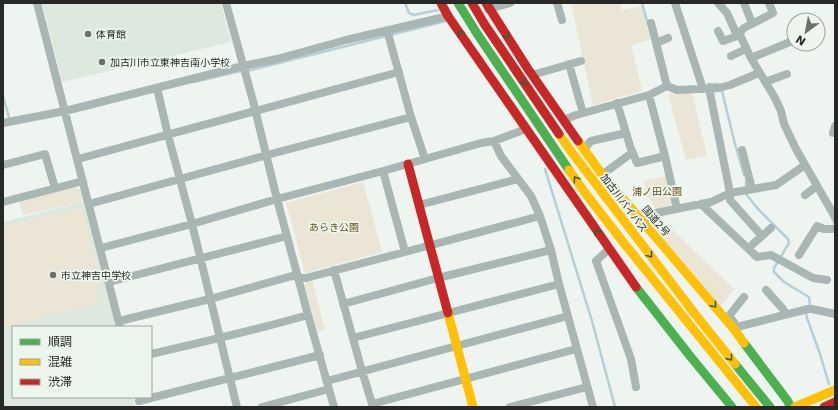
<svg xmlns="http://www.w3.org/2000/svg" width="838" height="410" font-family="'DejaVu Sans','Noto Sans JP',sans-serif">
<rect width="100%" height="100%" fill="#eef4ef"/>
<!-- built -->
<path fill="#dde9df" d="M42,3h179l10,39 -169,40z
M84,202l32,125h-103v70h120l3,10h-133v-185z"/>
<!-- green -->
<path fill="#eae5d4" d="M571,3h49l2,7 21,-4 8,33 -20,6 11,46 -49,14z
M692,92l15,64 -21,4 -18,-66z
M665,176l7,25 -3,5 -12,4 -9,-13 -4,-8 2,-2 -2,-6z
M363,182l19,70 -77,21 -19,-70z
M75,187l6,3 3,12 -61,13 -4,-14z
M82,207l19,76 -6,2 4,18 -96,25v-101z
M660,218l74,71 -15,19 -67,-83 1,-5z
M312,279l13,51 -8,2 -12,-46 2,-5z"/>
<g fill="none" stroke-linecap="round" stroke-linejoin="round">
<!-- stream -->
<path stroke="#b3d0d7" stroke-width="2.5" d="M405,3l4,10 5,2 24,-5
M642,3l6,21
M194,82l42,-10 15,-2 195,-49
M708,84h10l4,7 13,53 9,31
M3,96l7,25
M545,169l47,152 23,86
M746,181v13l12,15 30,30 1,4 -15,25v4l10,10 25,15 1,8 -4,8 1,5 13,36 9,30
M832,218l3,7"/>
<!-- street -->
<path stroke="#a8b6b4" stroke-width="8" d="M37,3l83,324
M226,3l27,98 24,98 31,116 26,92
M557,3l5,17
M675,3l28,86
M744,3l8,20
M769,3l4,10 -29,15 -3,3 -1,4 11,23 24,40 6,13 3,13 12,25 39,68
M488,9l22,-6
M651,23l16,63
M387,30l24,87 14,42
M718,31l5,10 17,-6 -4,-2 -9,-20 -9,-10
M656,43l12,-5
M731,56l15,-7
M751,58l39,-16
M569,64l14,49
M532,75l49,-14
M765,82l22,-8
M157,88l11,47 24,89 45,183
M709,88l21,105v7l32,36
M649,95l16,61 12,53
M617,103l13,43 7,17 28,-7
M564,120l12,-5 73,-20 18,-9 10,4 42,-2 11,-3 29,-12
M3,123l62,-12 178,-45 34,-7 69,-19 103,-24
M833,133l2,-7
M494,141l7,15 30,40 9,20 11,34 8,34 34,123
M584,149l7,-8 35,-8
M742,150l10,39
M78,159l321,-87
M3,165l42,-11 10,34
M383,171l22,81
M603,174l26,-19
M805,195l12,-9
M3,202l80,-21
M89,204l178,-49 144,-38
M701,204l56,53 14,-2 42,23 14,2
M419,205l99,-26
M643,222l13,-9 55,-11 19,-9 46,-8 29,-20
M753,244l18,-16
M101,248l91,-24 85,-25 106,-28 98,-28 13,-2 32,-12
M609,249l-13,12 35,98 5,28
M799,255l18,-29 7,3h11
M334,270l28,101 11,36
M109,282l178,-46
M766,290l17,19 3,5
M343,304l95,-26 113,-28
M119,321l91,-22 82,-23 14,2 99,-26 135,-36
M734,322l-5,-6 15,-19
M733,328l75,-19h4l23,5
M353,338l206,-54
M151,354c52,-12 105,-24 157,-39
M327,381l241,-65
M139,401l181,-46
M372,404l204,-55
M262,407l67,-18
M510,407l77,-20"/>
<!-- fast -->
<path stroke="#4caf50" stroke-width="9" d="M458,3l18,29 93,138
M636,287l54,69 42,51
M744,343l43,57 4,7
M735,364l35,43"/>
<!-- slow -->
<path stroke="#ffc107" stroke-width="9" d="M559,134l11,16 125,164 40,50
M578,141l23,32 132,155 11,15
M569,170l17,24 37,48 133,165
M448,313l25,94
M795,407l40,-17"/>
<!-- jam -->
<path stroke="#c62828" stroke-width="9" d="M441,3l7,13 188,271
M472,3l13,22 74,109
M486,3l42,66 50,72
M408,164l40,149
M824,407l11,-5"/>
</g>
<!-- one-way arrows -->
<defs><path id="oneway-chevron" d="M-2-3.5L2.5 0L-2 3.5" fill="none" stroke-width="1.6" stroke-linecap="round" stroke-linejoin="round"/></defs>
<g stroke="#355f37">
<use href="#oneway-chevron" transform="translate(460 33) rotate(-125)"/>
<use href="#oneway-chevron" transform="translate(507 36) rotate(57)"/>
<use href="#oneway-chevron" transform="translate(524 82) rotate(56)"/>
<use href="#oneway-chevron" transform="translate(576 179) rotate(-124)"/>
<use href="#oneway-chevron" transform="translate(597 232) rotate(-125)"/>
<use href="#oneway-chevron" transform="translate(650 255) rotate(53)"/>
<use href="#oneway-chevron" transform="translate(714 305) rotate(50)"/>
<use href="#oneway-chevron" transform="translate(730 358) rotate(51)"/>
</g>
<!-- markers -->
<g fill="#6c706c" stroke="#ecf6ed" stroke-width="1.5">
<circle cx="88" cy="34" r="4"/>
<circle cx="102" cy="62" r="4"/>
<circle cx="53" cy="275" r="4"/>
</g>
<g text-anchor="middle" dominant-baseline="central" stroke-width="3.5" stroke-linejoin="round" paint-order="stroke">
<!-- poi labels -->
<g font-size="10" fill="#262926" stroke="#ecf6ed" text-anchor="start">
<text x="96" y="34">体育館</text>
<text x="110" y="62">加古川市立東神吉南小学校</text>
<text x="61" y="275">市立神吉中学校</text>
</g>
<!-- park labels -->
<g font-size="10" fill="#694f1c" stroke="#ecf6ed">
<text x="657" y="191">浦ノ田公園</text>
<text x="334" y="227">あらき公園</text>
</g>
<!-- street labels -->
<g font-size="10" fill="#262926" stroke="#ecf6ed">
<text transform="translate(624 203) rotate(53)">加古川バイパス</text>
<text transform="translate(656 221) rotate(49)">国道2号</text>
</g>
</g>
<!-- border -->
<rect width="838" height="410" fill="none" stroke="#262926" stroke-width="8"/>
<!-- legend -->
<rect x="12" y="326" width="140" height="72" fill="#ecf6ed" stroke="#9da49d"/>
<rect x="20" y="339" width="20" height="6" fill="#4caf50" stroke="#9da49d"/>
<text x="48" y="346" font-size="12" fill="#262926">順調</text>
<rect x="20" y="359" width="20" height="6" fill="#ffc107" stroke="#9da49d"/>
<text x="48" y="366" font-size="12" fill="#262926">混雑</text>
<rect x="20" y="379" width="20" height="6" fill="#c62828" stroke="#9da49d"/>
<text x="48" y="386" font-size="12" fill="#262926">渋滞</text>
<!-- north arrow -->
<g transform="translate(806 32) rotate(212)"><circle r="19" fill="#ecf6ed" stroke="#9da49d"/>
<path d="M0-3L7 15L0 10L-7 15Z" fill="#6c706c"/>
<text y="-6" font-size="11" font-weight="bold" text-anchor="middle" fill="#262926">N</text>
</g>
</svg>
